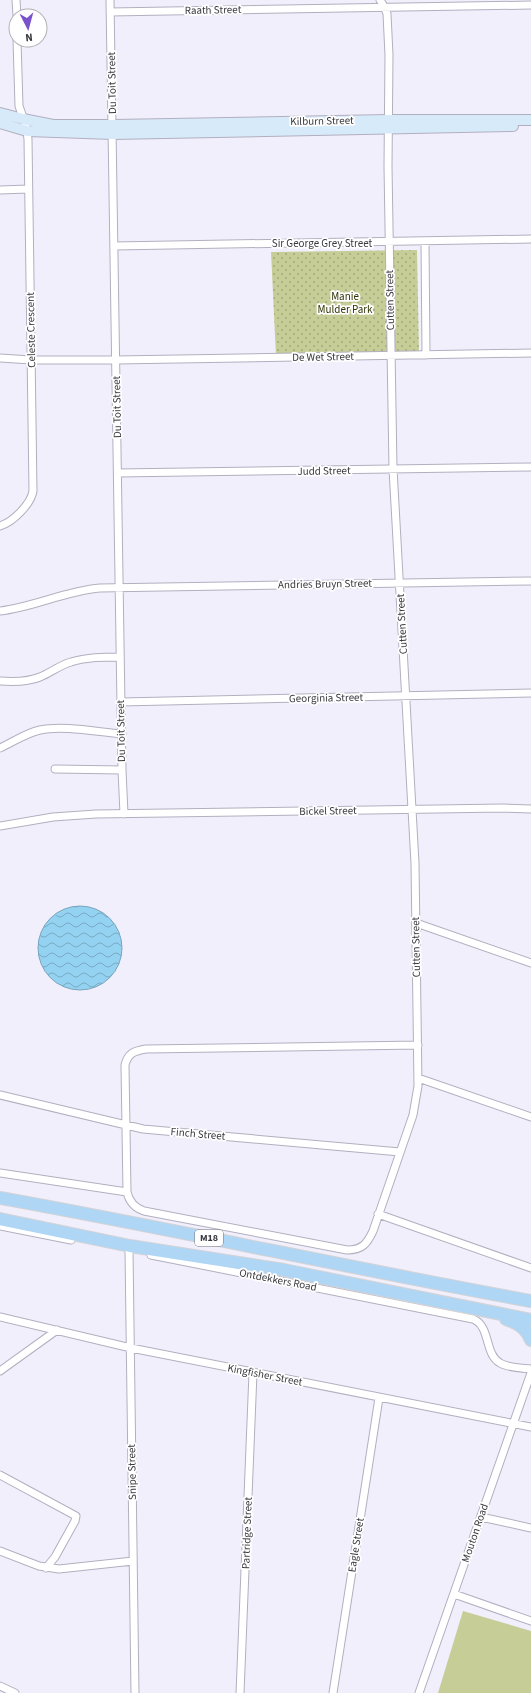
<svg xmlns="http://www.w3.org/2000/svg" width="531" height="1693" font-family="'Source Sans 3',sans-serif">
<defs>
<pattern id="green-dots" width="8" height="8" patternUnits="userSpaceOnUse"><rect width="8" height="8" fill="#c7cd97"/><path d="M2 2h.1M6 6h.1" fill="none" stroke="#a3a77d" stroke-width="1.8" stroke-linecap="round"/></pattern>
<pattern id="water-waves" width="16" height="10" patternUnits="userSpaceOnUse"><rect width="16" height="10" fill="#93d2f1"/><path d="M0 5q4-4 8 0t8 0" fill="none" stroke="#79abc5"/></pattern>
</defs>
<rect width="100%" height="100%" fill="#f2effd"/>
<!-- green -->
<path fill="url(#green-dots)" d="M417,250l2,103 -143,3 -5,-104z"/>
<!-- pitch -->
<path fill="#c7cd97" d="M463,1611l68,20v62h-93z"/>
<!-- water -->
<path fill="url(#water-waves)" stroke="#78a4bc" d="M38 948a42 42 0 1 1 84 0a42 42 0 1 1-84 0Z"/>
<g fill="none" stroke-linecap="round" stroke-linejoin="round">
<defs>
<path id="street" d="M16,0l1,16
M110,0l12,770 2,44
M380,0l5,8 2,6 2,41 -1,111 5,303 22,394 3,223 -5,29 -40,116c-6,13 -11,19 -26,19l-203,-39c-9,-3 -15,-10 -17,-19l-2,-127c3,-12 9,-14 21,-16l272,-4
M110,12l421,-7
M0,190l28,-1
M425,242l1,113
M114,246l417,-7
M0,358l31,2h85l415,-7
M118,473l413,-6
M0,526c13,-4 31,-22 33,-35l-5,-352 -2,-13 -7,-20 -2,-66
M0,611c34,-4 65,-20 100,-23l431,-7
M0,681c13,1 28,1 40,-4 10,-4 20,-12 31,-15 16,-5 33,-5 49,-5
M121,702l410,-9
M0,748c13,-6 26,-15 40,-18 24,-5 57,2 82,4
M55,769l67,1
M0,826l53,-9 43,-3 407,-6 28,1
M416,923l115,40
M418,1078l113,39
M0,1095l143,34 257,23
M0,1173l127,19
M378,1214l153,54
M0,1226l71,14
M129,1251l6,442
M151,1255l322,64c18,7 11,35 27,44 8,5 22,5 31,6
M0,1317l131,31 400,79
M0,1371l57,-41
M0,1475l76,41 -1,5 -20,36 -9,11
M481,1517l50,11
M0,1551l39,15 20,3 74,-8
M454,1594l77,27
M0,1686l15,7
M240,1693l13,-320
M333,1693l46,-295
M419,1693l112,-320"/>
<path id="secondary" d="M0,113l23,6 30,6h60l276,-5h142
M0,123l27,8 86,3 400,-8"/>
<path id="primary" d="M0,1198c178,32 354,71 531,103
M0,1219l130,27 154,24 247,50
M506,1319c12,4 20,9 25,21"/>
</defs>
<!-- street casing -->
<use href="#street" stroke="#b2afbf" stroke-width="9"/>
<!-- secondary casing -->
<use href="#secondary" stroke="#b2afbf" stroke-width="12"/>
<!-- primary casing -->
<use href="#primary" stroke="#d4d3d5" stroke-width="14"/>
<!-- street -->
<use href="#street" stroke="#fff" stroke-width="7"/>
<!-- secondary -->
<use href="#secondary" stroke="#d7eafa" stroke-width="10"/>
<!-- primary -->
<use href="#primary" stroke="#afd6f5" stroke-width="12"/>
</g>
<g text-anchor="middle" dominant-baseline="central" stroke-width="3.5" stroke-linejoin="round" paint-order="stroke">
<!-- shield labels -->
<rect fill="#fff" stroke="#757479" stroke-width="1" x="195" y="1230" width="28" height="16" rx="3"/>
<g font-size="10" font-weight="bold" fill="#3a393f">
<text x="209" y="1238">M18</text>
</g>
<!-- street labels -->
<g font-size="11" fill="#3a393f" stroke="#fff">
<text transform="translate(213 10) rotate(-1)">Raath Street</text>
<text transform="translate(112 83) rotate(-91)">Du Toit Street</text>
<text transform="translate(322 121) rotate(-1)">Kilburn Street</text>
<text x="322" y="243">Sir George Grey Street</text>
<text transform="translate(390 300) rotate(-91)">Cutten Street</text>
<text transform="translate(31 330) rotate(-91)">Celeste Crescent</text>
<text transform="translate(323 357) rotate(-1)">De Wet Street</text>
<text transform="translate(117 407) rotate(-91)">Du Toit Street</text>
<text transform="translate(324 471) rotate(-1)">Judd Street</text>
<text transform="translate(325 584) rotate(-1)">Andries Bruyn Street</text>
<text transform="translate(402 624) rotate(-93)">Cutten Street</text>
<text transform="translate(326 698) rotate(-1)">Georginia Street</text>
<text transform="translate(121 731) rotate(-91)">Du Toit Street</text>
<text transform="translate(328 811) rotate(-1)">Bickel Street</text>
<text transform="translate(416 947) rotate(-91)">Cutten Street</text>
<text transform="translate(198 1134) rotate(5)">Finch Street</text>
<text transform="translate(278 1280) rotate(11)">Ontdekkers Road</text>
<text transform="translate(265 1375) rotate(11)">Kingfisher Street</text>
<text transform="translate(132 1472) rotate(-91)">Snipe Street</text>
<text transform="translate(247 1533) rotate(-88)">Partridge Street</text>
<text transform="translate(475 1533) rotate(-71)">Mouton Road</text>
<text transform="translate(356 1545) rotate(-81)">Eagle Street</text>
</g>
<!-- park labels -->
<g font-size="11" fill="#313405" stroke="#fff">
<text x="345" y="296">Manie<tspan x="345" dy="13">Mulder Park</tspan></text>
</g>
</g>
<!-- north arrow -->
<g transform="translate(28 28) rotate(174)"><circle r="19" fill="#ffffff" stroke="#b0b0b2"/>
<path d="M0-3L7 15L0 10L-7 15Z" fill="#7a52cb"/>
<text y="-6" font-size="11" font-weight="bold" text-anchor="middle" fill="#3a393f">N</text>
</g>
</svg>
